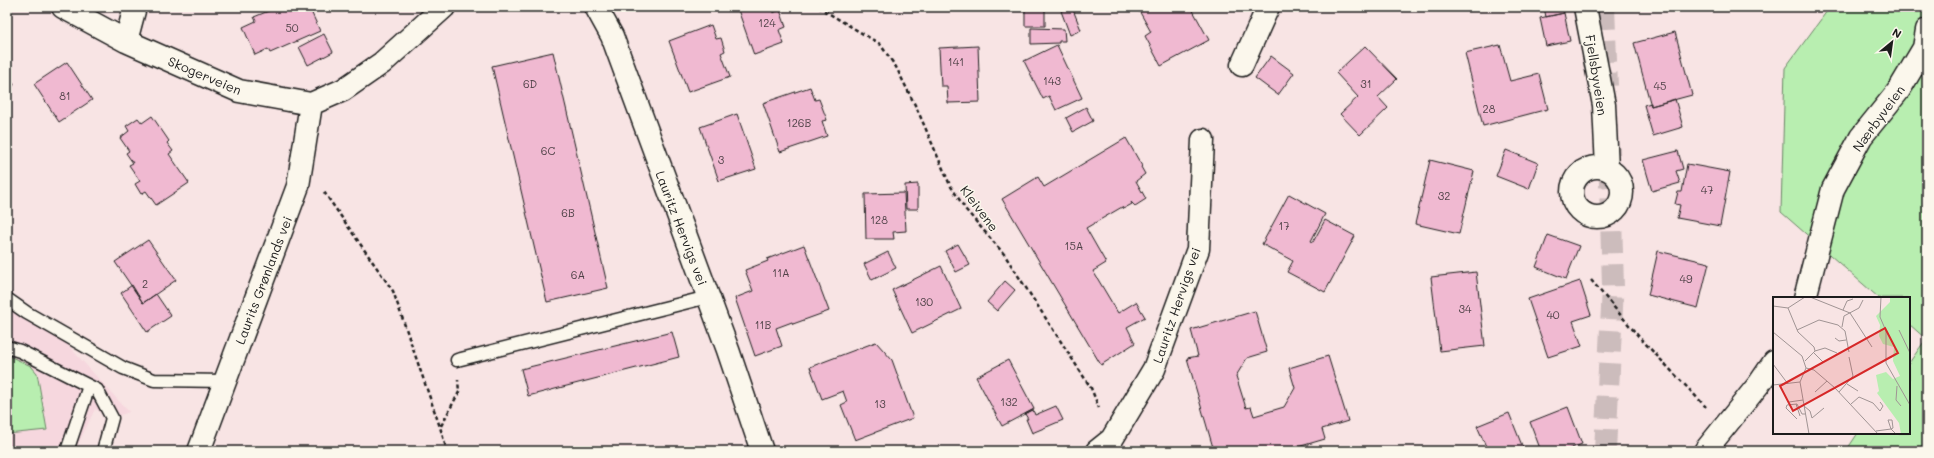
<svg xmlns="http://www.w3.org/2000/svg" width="1934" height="458" font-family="Mali,sans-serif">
<rect width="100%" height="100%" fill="#f8e4e4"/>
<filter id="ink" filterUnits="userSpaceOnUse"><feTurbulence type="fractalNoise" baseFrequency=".025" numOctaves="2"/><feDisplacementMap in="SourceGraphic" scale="8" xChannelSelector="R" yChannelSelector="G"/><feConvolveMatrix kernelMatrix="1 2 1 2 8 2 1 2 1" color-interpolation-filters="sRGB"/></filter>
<g filter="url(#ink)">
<!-- built -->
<path fill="#f6d7de" d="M7,307l48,24 74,81 -17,6 -17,-9 -20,42h-68z"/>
<!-- green -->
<path fill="#b8eeb0" stroke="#6a8566" d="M1830,7h97v444h-81l12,-18h51v-70l17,-24 -17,-15v-26h-30l-98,-86 4,-144z
M7,355l24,11 6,7 10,57 -40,4z"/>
<!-- building -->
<path fill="#f0b9d1" stroke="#1c1c1c" d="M278,7h31l11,24 -50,22 -2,-4 -13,6 -12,-28 13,-6 -2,-4z
M737,7h34l2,6 7,-3 6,17 -7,3 5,14 -30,11z
M972,7h35v4h-34z
M1025,7h20v19h-20z
M1072,7l9,23 -11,5 -9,-24z
M1137,7h54l18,33 -48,26 -16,-30 6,-4z
M1544,7h19l1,6 -18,4z
M1564,13l6,28 -24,5 -6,-28z
M711,25l5,14 5,-1 4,13 -4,2 9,24 -42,15 -19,-51z
M1031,28l33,1 1,12h-6v2l-28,1z
M1675,32l17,63 -41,11 -17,-63z
M324,34l9,18 -25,13 -9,-18z
M1057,45l25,53 -26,12 -7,-14 -6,3 -19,-38z
M1500,45l10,36 29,-7 9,35 -65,17 -18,-73z
M978,46l2,56 -32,1 -1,-17h-6l-2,-38z
M1365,46l32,33 -19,18 10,11 -28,27 -20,-21 18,-17 -22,-24z
M553,52l55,236 -61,14 -55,-236z
M1271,56l23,17 -16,22 -23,-17z
M67,62l25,38 -33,22 -25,-38z
M7,80l7,4 -7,13z
M810,87l5,13 4,-1 8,21 -5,1 5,15 -47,16 -17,-49z
M1675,99l8,28 -30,9 -9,-31 7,-2v3z
M1086,107l7,14 -20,11 -7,-14z
M737,114l19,55 -37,12 -19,-54z
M152,116l17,25 -2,2 6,8 -4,3 20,29 -33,22 -10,-14 -5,3 -6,-10 5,-3 -11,-16 4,-2 -7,-10 3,-2 -9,-13 9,-7 -3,-5 12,-8 4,5z
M1126,138l16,28 -1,1 4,7 -9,7 10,18 -11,7 -4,-4 1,2 -9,5 -1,-2 -36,21 20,35 -13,8 25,42 18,-11 9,15 -18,10 8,16 -34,22 -99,-166 36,-22 6,10z
M1506,150l32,13 -9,26 -33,-13z
M1678,151l5,18 -7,2 4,12 -28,8 -9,-31z
M1430,160l44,11 -15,63 -44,-10z
M1687,164l43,8 -10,54 -43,-8 3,-13 -5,-1 3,-12h4z
M918,184v25h-12l-1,-24z
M904,193l2,38 -13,1 1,7h-28l-1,-45z
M1289,194l36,20 -14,27 2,1 12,-22 30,16 -30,56 -38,-20 6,-11 -31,-17z
M1548,235l31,11 -13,33 -30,-12z
M148,240l28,40 -33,23 -28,-41z
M958,244l12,21 -14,7 -11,-21z
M804,245l25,66 -36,13 -1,-2 -16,6 6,18 -27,10 -20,-58 18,-7 -8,-21 23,-9 -1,-2z
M1658,251l51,12 -11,45 -50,-13z
M888,252l8,16 -24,12 -8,-16z
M941,266l20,43 -49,24 -20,-43z
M1476,272l9,74 -45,5 -9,-74z
M1005,281l10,9 -18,21 -10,-9z
M1580,281l11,34 -18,6 9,25 -34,11 -20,-58z
M132,285l11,18 13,-9 15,22 -24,16 -26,-39z
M1255,311l12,41 -20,6 -11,18 10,32 5,-1 3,9 30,-9 11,-19 -6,-20 39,-12 20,65 -26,8 3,10 -41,12h-70l-27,-93 11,-2 -7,-26z
M672,332l7,25 -151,39 -7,-27z
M876,342l16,18 21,58 -58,22 -14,-35 6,-3 -4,-11 -21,8 -12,-32z
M1008,360l26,49 -32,17 -26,-49z
M1056,406l7,14 -31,13 -6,-14h2l-3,-5 8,-4 2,5z
M1568,407l14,37 -18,7h-23l-11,-29z
M1509,413l14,35 -7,3h-28l-11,-25z"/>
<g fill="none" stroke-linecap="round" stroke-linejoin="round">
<!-- motorway-tunnel -->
<path stroke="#ccbcbc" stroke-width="22" stroke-dasharray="22 11" stroke-linecap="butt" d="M1604,7l3,79
M1605,451l8,-164 -4,-139"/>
<defs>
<path id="service" d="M7,299l20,14 96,55 31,12 71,1
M7,347l13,4 77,39 15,28 -9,33
M457,360l251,-63
M67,451l22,-65"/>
<path id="minor" d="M63,7l63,34 113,50 72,13 32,-14 39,-27 62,-56
M596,7l16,29 116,314 34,101
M1585,7l19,98 3,63
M126,41l9,-34
M1242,65l26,-58
M1572 192a25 25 0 1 1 50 0a25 25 0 1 1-50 0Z
M1805,298l28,-109 28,-52 38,-47 25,-42 3,-18
M199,451l99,-265 13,-82
M1097,451l15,-12 42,-70 44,-120 5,-109
M1705,451l54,-67 15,-22"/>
</defs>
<!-- service casing -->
<use href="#service" stroke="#1c1c1c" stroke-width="15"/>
<!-- minor casing -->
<use href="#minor" stroke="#1c1c1c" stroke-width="25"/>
<!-- path -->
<path stroke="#1c1c1c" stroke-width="2.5" stroke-dasharray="4 3" stroke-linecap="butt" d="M818,7l62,37 16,23 22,44 32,74 16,25 38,44 87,134 8,20
M324,192l69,99 47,136 7,24
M1591,280l49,58 66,69
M441,426l18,-34 -1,-12"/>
<!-- service -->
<use href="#service" stroke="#fbf7ec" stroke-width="12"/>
<!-- minor -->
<use href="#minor" stroke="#fbf7ec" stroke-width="22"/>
</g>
</g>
<g text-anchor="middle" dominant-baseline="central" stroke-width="3" stroke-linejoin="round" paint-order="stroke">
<!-- number labels -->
<g font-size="11" fill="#514349">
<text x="767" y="22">124</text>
<text x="292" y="27">50</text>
<text x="956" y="61">141</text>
<text x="1052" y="80">143</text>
<text x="530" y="83">6D</text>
<text x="1366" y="83">31</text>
<text x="1660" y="85">45</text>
<text x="65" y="95">81</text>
<text x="1489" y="108">28</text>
<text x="799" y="122">126B</text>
<text x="548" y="150">6C</text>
<text x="721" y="159">3</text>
<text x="1707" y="189">47</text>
<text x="1444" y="195">32</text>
<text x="568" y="212">6B</text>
<text x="879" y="219">128</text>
<text x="1284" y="225">17</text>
<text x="1074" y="245">15A</text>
<text x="781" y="272">11A</text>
<text x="578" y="274">6A</text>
<text x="1686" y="278">49</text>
<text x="145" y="283">2</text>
<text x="924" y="301">130</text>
<text x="1465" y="308">34</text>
<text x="1553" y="314">40</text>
<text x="763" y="324">11B</text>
<text x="1009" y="401">132</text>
<text x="880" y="403">13</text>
</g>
<!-- street labels -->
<g font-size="13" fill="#1c1c1c" stroke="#fbf7ec">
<text transform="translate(205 75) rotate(23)">Skogerveien</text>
<text transform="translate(1597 75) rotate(81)">Fjellsbyveien</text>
<text transform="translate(1878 118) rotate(-54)">Nærbyveien</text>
<text transform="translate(980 208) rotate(53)">Kleivene</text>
<text transform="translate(682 228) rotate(69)">Lauritz Hervigs vei</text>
<text transform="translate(263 280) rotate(-69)">Laurits Grønlands vei</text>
<text transform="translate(1176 305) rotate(-71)">Lauritz Hervigs vei</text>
</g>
</g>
<!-- overview -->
<g transform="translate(1773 297)">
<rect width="137" height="137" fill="#f8e4e4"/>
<path d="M117,0h20v137h-9l-2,-11 -22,-30 2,-2 -3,-16 10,-3 7,7 7,-3 -7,-15 1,-14 -11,-3 -4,-8 1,-11 -4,-9 14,-14z" fill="#b8eeb0"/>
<path fill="none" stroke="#a09494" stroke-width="1" d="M37,0l40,16 22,34M108,0l-1,20 6,14v32l24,42M0,9l15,2 17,-11M15,11l10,24 16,15 1,4 -10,10M70,13l4,-9 6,-2M69,30l2,-11 15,-8 4,-8M24,33l22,-10 19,5 7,6 4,21M126,33l11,23M0,35l29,24 4,12 -6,14 -27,3M62,41l4,3 7,-1M42,54l10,-3 12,5M41,56l9,9M0,67l15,20M33,71l8,2 21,18 43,46M27,85l9,52M74,87l11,7M124,89l-1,14 5,6M42,95l12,-11M66,95l14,-16 -4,-19M16,105l14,-2M23,107l4,12M78,107l8,-7 14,6 7,8 3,-5 -3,-4M31,109l6,5 2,7 12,-10M24,122l-11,-11 1,-3 10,-1 5,10h3M115,123h4l1,8 -2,1zM103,134l15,-2 5,5"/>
<path fill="#d62828" fill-opacity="0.15" stroke="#d62828" stroke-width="2" d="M112,31l13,25 -105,58 -13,-25z"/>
<rect width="137" height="137" fill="none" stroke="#1c1c1c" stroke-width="2"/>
</g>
<!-- margin -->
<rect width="1934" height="458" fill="none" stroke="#fbf7ec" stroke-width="24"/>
<rect x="12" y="12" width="1910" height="434" fill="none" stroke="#1c1c1c" stroke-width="1.5" filter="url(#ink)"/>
<!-- north arrow -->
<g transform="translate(1892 42) rotate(29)" stroke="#fbf7ec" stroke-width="3" paint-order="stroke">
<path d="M0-3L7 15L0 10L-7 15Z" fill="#1c1c1c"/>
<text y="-6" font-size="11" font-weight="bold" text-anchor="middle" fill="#1c1c1c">N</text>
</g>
</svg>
